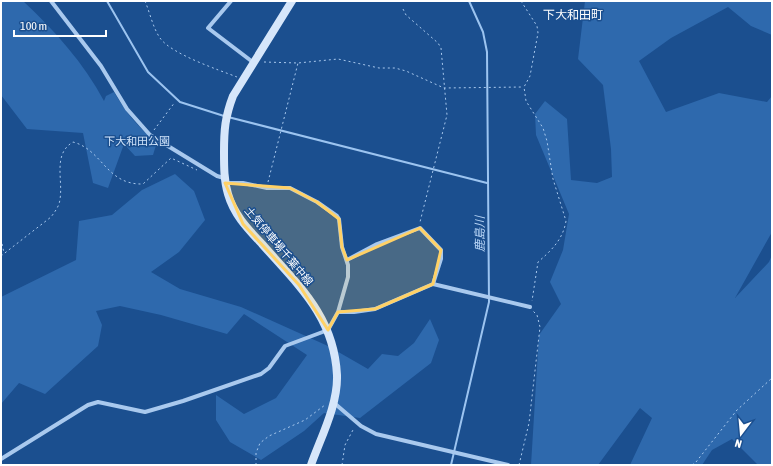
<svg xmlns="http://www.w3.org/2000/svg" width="773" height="466" font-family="'Asap Condensed','Noto Sans JP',sans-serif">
<rect width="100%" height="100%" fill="#1b4f8f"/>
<!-- green -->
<path fill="#2e69ad" d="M1,1h22c31,29 61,62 81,100l2,-5 8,-4c11,19 24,36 43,50l-4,13 -18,1 -11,-12 -16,44 -15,-5 -10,-50 -56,-4 -26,-34z
M585,1h187v34l-21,-9 -23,-19 -57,31 -32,23 27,51 53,-19 48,9 5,-6v136l-37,66 34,-36 3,-7v210h-14l-26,-26 -20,11 -10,15h-72l22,-47 -12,-10 -42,57h-67l8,-130 22,-31 -11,-22 13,-32 6,-36 -33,-79 -1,-21 10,-13 22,18 4,61 26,3 15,-6 -1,-28 -8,-64 -25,-26z
M175,174l19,17 11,29 -26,32 -28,20 29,17 61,18 87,39 40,23 14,-15 16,2 16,-13 16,-24 9,21 -8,23 -71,55 -36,-5 -20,18 -43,29 -31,-18 -14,-22v-25l28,19 32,-16 31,-43 -63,-41 -17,20 -66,-19 -41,-9 -24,5 6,14 -4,21 -53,48 -26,-11 -18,21v-107l75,-37 3,-39 33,-6 30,-25z"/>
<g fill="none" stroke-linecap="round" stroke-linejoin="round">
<!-- stream -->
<path stroke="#9cc4f0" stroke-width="2" d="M107,1l41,71 32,30 44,14
M228,117l259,66
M451,465l38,-163 -2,-250 -4,-20 -14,-31"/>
<!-- path -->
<path stroke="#a9c9ee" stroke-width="1" stroke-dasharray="2 3" stroke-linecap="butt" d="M145,1c5,12 8,27 15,37 11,16 59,32 77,39
M521,1l16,25 1,7 -8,43 -6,11 2,14 17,27 4,13 6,38 13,42c-3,18 -14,29 -28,41l-6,39
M403,9l3,6 32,28 3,5 6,67 -27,107
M264,62l34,1 40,-4 41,9h16l11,3 38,17 79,-1
M154,130l21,-28
M268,182l30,-119
M1,239l3,14
M1,256l50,-39c3,-4 6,-8 8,-13 6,-21 -8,-49 14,-62 30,8 33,43 70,42l28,-26 26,12
M256,465v-12l4,-10 9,-7 36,-16 20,-15
M342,465l3,-20 9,-17
M519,465l10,-42 11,-96 -3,-12 -4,-4
M692,465l4,-3 41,-52 35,-32"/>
<!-- street -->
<path stroke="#a9c9ee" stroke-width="4" d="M51,1l50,65 26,43 23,26 67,41 7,2
M231,1l-23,27 46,35
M347,260l30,-16 43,-16 21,22v9l-8,25
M338,312h16l21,-3 58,-25 97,23
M333,402l28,24 15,8 132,31
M1,459l87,-54 10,-3 47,10 38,-11 78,-27 8,-6 16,-22 43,-16 10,-18 10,-35v-12l-6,-18 -3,-28 -2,-3 -20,-14 -27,-14h-23l-24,-5h-17"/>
<!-- secondary -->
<path stroke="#d6e6fa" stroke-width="8" d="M292,1l-59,95c-8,21 -9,34 -9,56 0,15 0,29 4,42 6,21 20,35 34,50 36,41 72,72 75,131 1,30 -16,62 -26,90"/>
</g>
<!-- marked area -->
<path fill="#ffd166" fill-opacity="0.2" stroke="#ffd166" stroke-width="3" stroke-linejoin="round" d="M225,183l65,5 27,14 22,17 3,28 5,13 73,-32 21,22 -8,34 -58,25 -37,3 -10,18 -29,-45 -56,-61z"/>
<g text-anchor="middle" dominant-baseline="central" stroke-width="3" stroke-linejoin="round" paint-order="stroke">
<!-- park labels -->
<g font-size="11" fill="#cfe3fa" stroke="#1b4f8f">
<text x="137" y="141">下大和田公園</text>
</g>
<!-- street labels -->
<g font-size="11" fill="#fff" stroke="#1b4f8f">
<text transform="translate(279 246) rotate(50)">土気停車場千葉中線</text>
</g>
<!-- neighbourhood labels -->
<g font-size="12" fill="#fff" stroke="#1b4f8f">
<text x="573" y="15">下大和田町</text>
</g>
<!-- water labels -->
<g font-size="12" font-style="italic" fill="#b5d3f5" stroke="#1b4f8f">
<text transform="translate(480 234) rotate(-90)">鹿島川</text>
</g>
</g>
<!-- border -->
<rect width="773" height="466" fill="none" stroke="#ffffff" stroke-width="4"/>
<!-- north arrow -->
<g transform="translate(741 434) rotate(196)" stroke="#1b4f8f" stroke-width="3" paint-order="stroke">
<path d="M0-3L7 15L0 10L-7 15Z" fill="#ffffff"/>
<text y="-6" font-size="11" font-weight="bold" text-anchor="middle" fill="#ffffff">N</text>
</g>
<!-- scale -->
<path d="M14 30v6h92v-6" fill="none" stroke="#ffffff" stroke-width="2"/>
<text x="20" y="30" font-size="12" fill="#ffffff" stroke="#1b4f8f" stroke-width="3" paint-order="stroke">100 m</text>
</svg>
